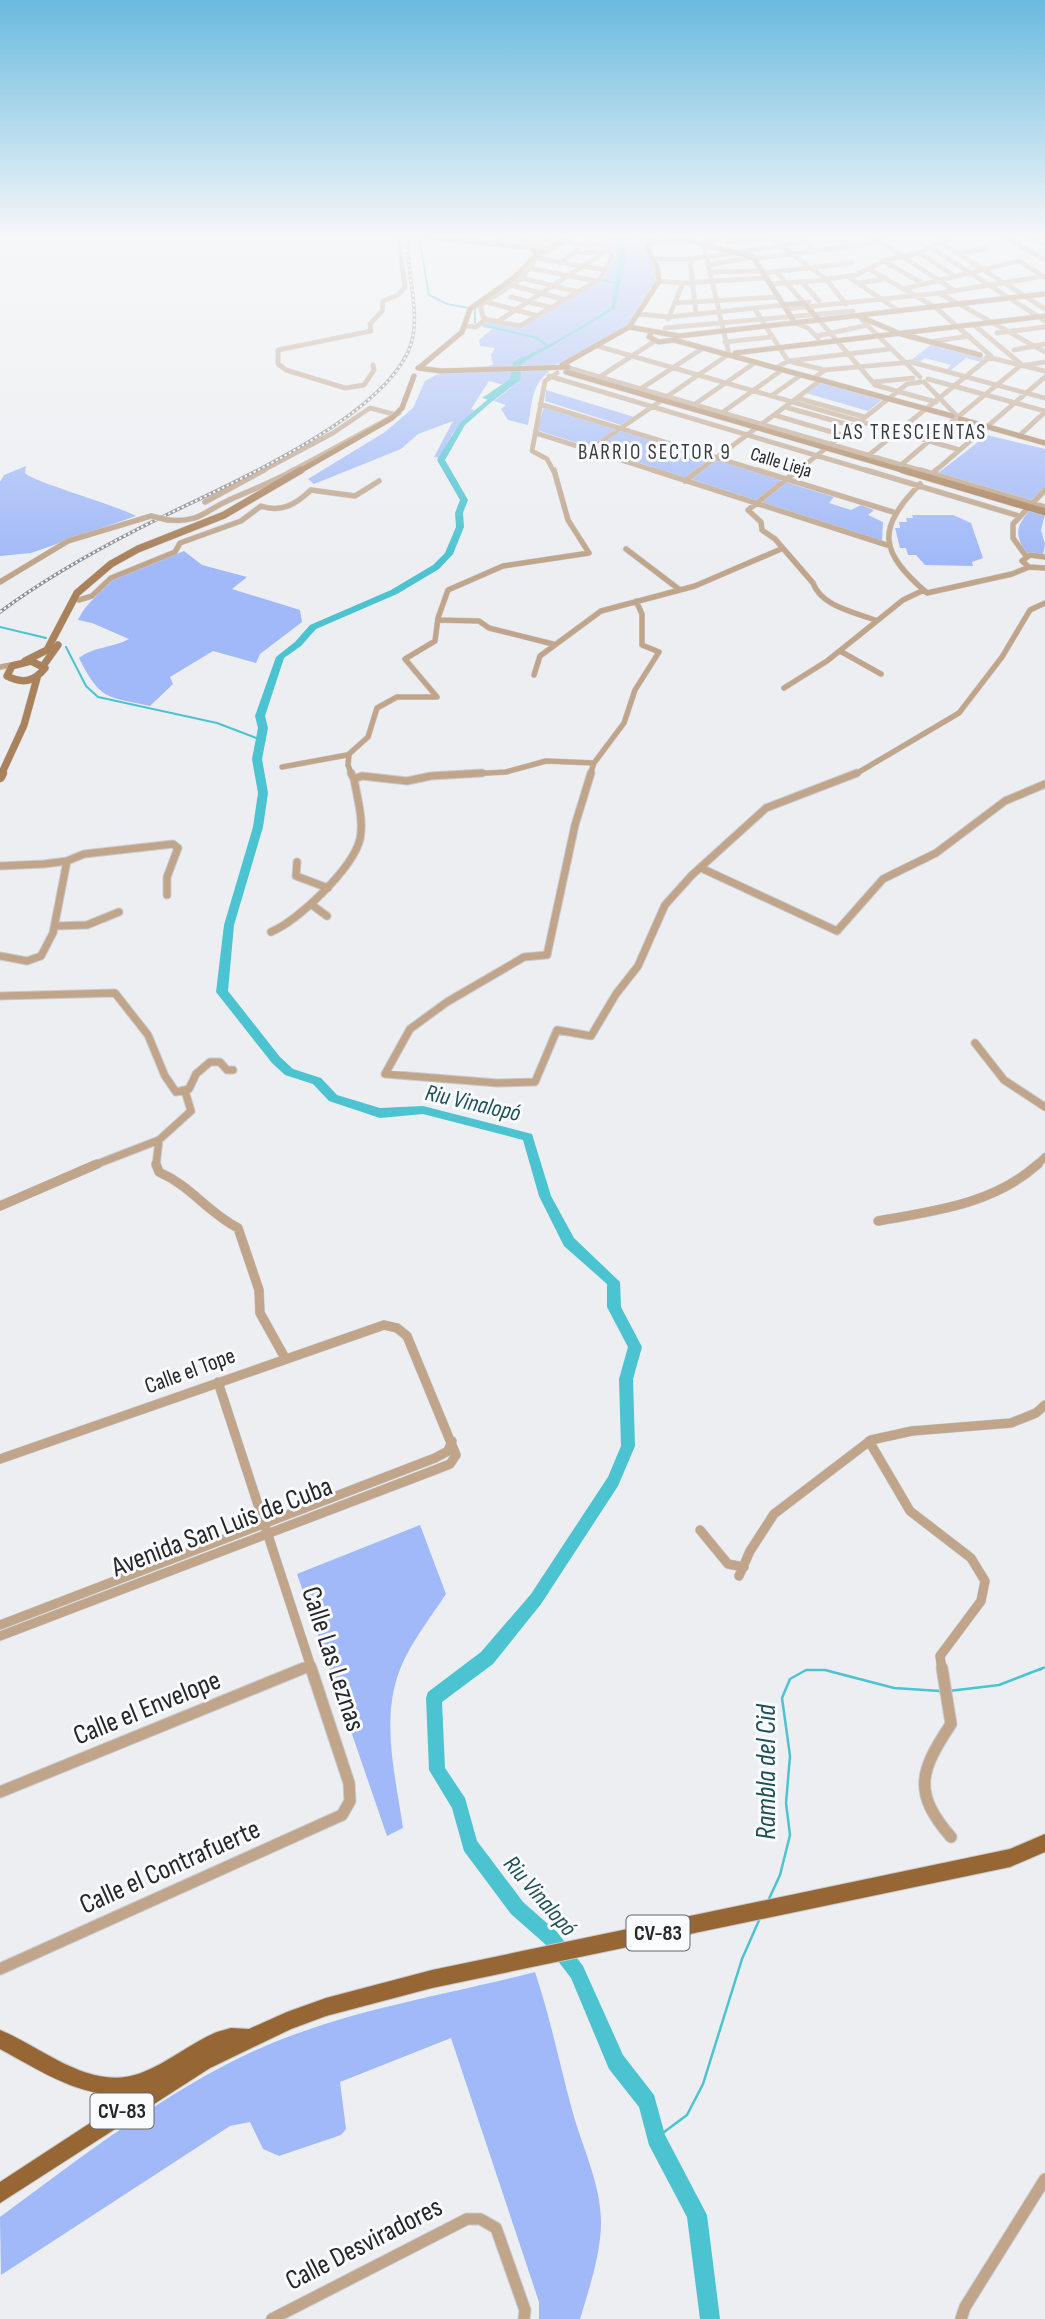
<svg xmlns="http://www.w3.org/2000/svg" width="1045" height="2319" font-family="'Sofia Sans Condensed',sans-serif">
<rect width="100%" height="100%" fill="#eceef1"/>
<!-- green -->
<path fill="#a1b9f8" d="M604,237h22l18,8 12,22v15l-29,43 -63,37 -18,5 3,5c-18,12 -17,34 -21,53l-20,-5 -7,-11 5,-4 -12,-4 18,-14 -23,-6 -18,28 4,1 -22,23 -13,25 -6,-1 19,-36 -35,13 -17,15 -87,35 -6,-5 77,-47 28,-24 12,-27 11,-6 57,-10 -2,-10 4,-7 -15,-2 -1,-6 13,-11 -10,-2 5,-6 32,7 85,-50 12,-23z
M932,344l55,14 -6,4 -15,-4 -16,13 -4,-1 5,-5 -26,-7 -7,5 -8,-2z
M819,383h4l60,16 -15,12 -62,-18z
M546,390l88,27 -13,8 -76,-24z
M544,407l243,72 -2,3 49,15 -5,6 22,7 10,-5 13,5 -6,5 15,7 -1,19 -345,-111z
M987,435l58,14v38l-13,14 -94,-28z
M26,466l-1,7c8,9 91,32 111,43l-105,37 -31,3v-74l4,-7z
M1031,509l14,5 -4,16 4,14 -2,11 -17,-2c-12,-20 -10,-27 5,-44z
M912,515h41l18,8 12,35 -11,4 1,4 -48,-1 -9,-10h-8l-2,-7h-6l-5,-20h5l-1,-6h8l-1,-4h7z
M184,551l18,14 45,12 -15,12 68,21 2,12 -42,32 -4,9 -43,-12 -43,26 3,7 -23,22c-44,-10 -49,-5 -71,-48 16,-12 34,-10 50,-19l-37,-16 -14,-3c10,-20 19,-21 29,-38z
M420,1525l26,69c-14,21 -30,42 -41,64 -27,53 -10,114 -2,170l-16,8 -90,-262z
M535,1972c15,45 24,89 36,134 10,39 31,79 30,119 -1,32 -12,64 -21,94h-41v-17l-88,-264 -111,44 6,47 -5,6 -62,21 -16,-7 -13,-27 -20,4 -229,149 -1,-58c89,-65 188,-144 293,-182 78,-29 161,-42 242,-63z"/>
<!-- water -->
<path fill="#4bc3d1" d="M612,237h6l10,9 -13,63 -93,54 -2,17 -27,21 -11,-3 28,-19 3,-17 42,-20 56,-34 10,-62z"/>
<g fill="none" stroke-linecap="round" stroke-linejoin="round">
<!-- stream-far1 -->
<path stroke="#4bc3d1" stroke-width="2" d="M419,237l10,58 18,9 21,4
M603,280l13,3
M475,309v14
M483,325l54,13 9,7
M0,627l46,11
M66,647l20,39 12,11 119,26 42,16
M1040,1670l5,-3"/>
<!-- stream -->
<path stroke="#4bc3d1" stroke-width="2.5" d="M949,1691l50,-6 44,-17
M768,1901l12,-26 10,-40 -4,-32 4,-47 -8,-58 8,-19 16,-9h19l69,18 46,3
M656,2138l31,-23 16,-31 39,-125 18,-41"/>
<!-- river -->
<path fill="#4bc3d1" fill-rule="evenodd" d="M500,389l5,1 -40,35 -20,35 23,40 -5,13 1,14 -11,27 -14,15 -42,25 -81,35 -15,17 -17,12 -19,58 3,12 -6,31 6,34 -5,34 -29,98 -6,66 52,66 13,12 28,9 16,17 43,13 43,-2 109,28 19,62 23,42 46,44 1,25 21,40 -9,32 2,67 -17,40 -77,118 -48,60 -51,38 3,66 20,30 12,43 46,61 34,30 26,34 40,89 31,40 11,40 42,80 13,104h-20l-13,-102 -38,-72 -10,-38 -30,-38 -38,-91 -26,-34 -34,-30 -47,-63 -12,-43 -23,-38 -3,-72 2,-6 53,-40 50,-58 77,-117 13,-31 -2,-67 9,-32 -21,-40v-23l-43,-38 -25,-50 -16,-56 -100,-26 -43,4 -51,-17 -16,-17 -28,-9 -13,-12 -56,-71 8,-67 29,-98 5,-34 -6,-34 6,-31 -3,-12 21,-59 19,-15 15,-17 81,-35 42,-25 12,-12 11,-26 -1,-14 5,-13 -23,-40 23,-37z"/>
<defs>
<path id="street-far4" d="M534,237l15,5
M549,237l8,1
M629,237l22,6
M770,237l56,42 20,25
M799,237l16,14
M873,237l82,54
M1005,237l40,23
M1032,237l13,7
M517,238l26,8
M657,242l34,-1
M728,242l56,-5
M940,242l105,67
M702,243l21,-5
M490,245l14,-8
M781,246l25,-4
M930,247l115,74
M573,253l32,-1
M919,253l36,23
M958,253l28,-4
M536,258l69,12
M653,259h37l91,-13
M690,259l6,55
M755,259l127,-17
M883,261l41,23
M560,263l34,-26
M708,265l45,-8
M529,268l68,13
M869,269l66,38 56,49 -122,99
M709,272l52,-1
M777,272l27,31 5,-1
M763,273l89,-10
M847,276l52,35
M518,277l61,15
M826,279l30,-4 30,-15 33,-7 30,-16
M659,281l24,2 83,-5
M802,282l17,19
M859,283l26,-4
M770,284l57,-4
M511,285l55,15
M904,289l115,-28 26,16
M941,294l104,58
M511,297l41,11
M483,301l55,15
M675,303l104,-6
M475,305l5,1 4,13 36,7 80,-47 12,-23 -10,-19
M480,306l42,-28 14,-20 30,-17 17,5 24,-1
M754,308l34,53 37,9
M786,309l154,-16 105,-17
M638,314l31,3 114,-12
M668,319l15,-36
M819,320l56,65 61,17
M862,320l58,57
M497,322l112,-73
M795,323l13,5 10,10
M974,325l47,39
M465,326l11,1 10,-8
M665,328l188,-17
M997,333l48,-6
M817,336l51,-11
M725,342l47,-5
M929,342l40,-6
M597,346l363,104
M1014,350l31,-6
M987,357l58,14
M373,365l1,5 -10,15 -19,3 -59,-18 -8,-6v-14l93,-19 -1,-7 12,-13 1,-10 15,-6 7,-8 -7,-50
M569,368l357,104
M776,368l12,-7 102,-12
M549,376l323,96
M601,376l54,-35
M814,378l11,-8 86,-8 134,36
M928,379l117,32
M874,382l39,-4
M924,382l32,33
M642,388l61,-40
M771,396l30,-21
M797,398l68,19
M540,404l223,68
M695,404l61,-42
M785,407l68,19
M723,412l59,-42
M774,415l68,20
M959,416l61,-50 25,-4
M536,433l123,39
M1019,436l26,-24
M589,450l140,-96 -25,-107 3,-2
M901,465l54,-46
M260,472l73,-39 37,-25 23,6
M290,472l109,-59
M554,472l-7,-13 -15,-8 13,-70 12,-8
M697,472l124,-92
M796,472l111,-88 14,-2
M934,472l111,-95"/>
<path id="street-far3" d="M653,470l234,75
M757,470l136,42
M798,470l-50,40 13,12 1,8 13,9 38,44c8,23 41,29 62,37
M866,470l153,46
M920,470l125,37
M930,476l6,-6
M685,481l14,-11
M920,484c-45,46 -40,68 7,109l85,-19 17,-7
M205,502l59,-32
M168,520c31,3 35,-8 61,-20 22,-10 42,-17 65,-30
M626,549l54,41
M1026,556l-13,-18v-14l32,-34
M1045,557l-15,-2 -8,6 7,6 16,1
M0,582l68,-41 83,-25
M79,600l13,-4 19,-18 64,-26 5,-9 61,-22 20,-15c21,7 35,-2 50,-16l44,6 24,-15
M438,620l41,1 10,7 64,16
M840,651l41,23
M0,667l16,-3
M534,675l6,-19 61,-45 94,-25 86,-37
M784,688l43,-27 76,-61 21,-10
M282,767l65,-12
M352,775l-4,-10 1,-11 19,-17 9,-29 20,-11h40l-32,-38 30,-18 3,-23 10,-28 55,-24 86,-13 -21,-33 -14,-50
M450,775l56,-3 40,-11 48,2 30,-40 11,-33 24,-38 -17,-7v-31l-6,-13
M590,775l4,-12
M854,775l105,-62 43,-56 28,-47 15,-7"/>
<path id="street-far2" d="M351,773l3,6 8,-3 45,5 24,-5 51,-3
M591,773l-16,52 -28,130 -23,2 -77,45 -37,27 -25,45 112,9 38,-1 22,-52 34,6 25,-42 22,-28 27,-61 27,-30 74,-67 91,-35
M297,862l-1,14 32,12
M0,866l44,-2 23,-3 17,-7 89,-10 5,4 -11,29v18
M701,868l136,63 46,-52 53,-26 69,-52 40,-17
M312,905l15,11
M55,926l32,-1 32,-13
M271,932c28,-12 82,-64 89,-93 4,-19 -3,-42 -6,-60
M0,956l27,5 14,-5 12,-23 14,-72
M0,996l115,-3 33,42 17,41 11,16 13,-3 7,-15 14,-12h10l7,8h6
M975,1043l29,37 41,27
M92,1166l67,-26
M156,1166l3,-26 32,-29 -6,-20
M1036,1166l9,-9"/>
<path id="street-far1" d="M156,1164l3,8c32,14 48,40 79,56l21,62 1,23 25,45
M0,1206l97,-42
M878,1221c56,-10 116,-17 160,-57
M218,1382l94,288
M869,1441l41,70 61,47 14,23 -4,20 -41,55 2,14
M0,1459l384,-134 13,3 10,8 49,119 -6,9 -10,4 -440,168
M700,1530l28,34 16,3
M739,1576l11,-25 24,-37 97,-74 41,-9 99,-8 25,-10 9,-8
M0,1625l435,-167 13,-7 4,-10
M300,1670l11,-5"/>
<path id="street" d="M942,1668l9,56c-31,47 -39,68 0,113
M0,1792l304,-124
M0,1969l342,-154 8,-14 -1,-18 -38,-115
M272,2319l195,-100h13l16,9 29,82 -1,9
M961,2319l4,-12 80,-128"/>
<path id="secondary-far2" d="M427,237l119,12
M674,237l79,20 42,66
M541,252l28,-15
M783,305l21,-2 15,17
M858,316l43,18 79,21
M629,327l50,9 366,-42
M651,333l-2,4 10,5 15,-2 278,76
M735,353l310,-37
M562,365l67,-38 30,-46 -2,-14 -10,-19 8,-11
M420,367l42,-35 8,-23 45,-32 22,-23 -4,-4
M418,368l23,3 127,-4
M566,372l343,100
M960,419l85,24
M298,472l94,-54 10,-10 12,-32"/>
<path id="secondary-far1" d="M903,470l142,42
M25,661l22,-11 30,-57 34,-29 27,-15 86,-34 77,-45
M31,661l14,7c-11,14 -22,16 -38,8l5,-10z
M43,666l15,-21
M1,775l23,-50 13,-47"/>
<path id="secondary" d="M0,777l2,-4"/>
<path id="primary" d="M1045,1834v18l-35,15 -578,121 -106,28 -35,13 -81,39 -210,135v-21l136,-89c-51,9 -93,-21 -136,-44v-19c44,18 90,62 141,43 27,-10 49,-30 76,-41l14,-4 18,1 38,-17 39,-14 106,-28 578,-121z"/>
</defs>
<!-- street-far4 casing -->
<use href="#street-far4" stroke="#c9cacd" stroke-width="5"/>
<!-- street-far3 casing -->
<use href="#street-far3" stroke="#c9cacd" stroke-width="6"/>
<!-- street-far2 casing -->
<use href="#street-far2" stroke="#c9cacd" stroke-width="9"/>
<!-- street-far1 casing -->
<use href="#street-far1" stroke="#c9cacd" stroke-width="10"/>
<!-- street casing -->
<use href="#street" stroke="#c9cacd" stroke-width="13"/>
<!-- secondary-far2 casing -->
<use href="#secondary-far2" stroke="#c9cacd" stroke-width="6"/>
<!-- secondary-far1 casing -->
<use href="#secondary-far1" stroke="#c9cacd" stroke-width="8"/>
<!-- secondary casing -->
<use href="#secondary" stroke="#c9cacd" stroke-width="11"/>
<!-- primary casing -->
<use href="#primary" stroke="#c9cacd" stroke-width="2"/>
<!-- street-far4 -->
<use href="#street-far4" stroke="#c0a58b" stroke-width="4.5"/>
<!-- street-far3 -->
<use href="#street-far3" stroke="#c0a58b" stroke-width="5"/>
<!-- street-far2 -->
<use href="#street-far2" stroke="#c0a58b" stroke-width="7"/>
<!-- street-far1 -->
<use href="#street-far1" stroke="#c0a58b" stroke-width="9"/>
<!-- street -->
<use href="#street" stroke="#c0a58b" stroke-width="11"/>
<!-- secondary-far2 -->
<use href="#secondary-far2" stroke="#a9815a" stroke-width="5"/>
<!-- secondary-far1 -->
<use href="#secondary-far1" stroke="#a9815a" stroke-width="7"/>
<!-- secondary -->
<use href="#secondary" stroke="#a9815a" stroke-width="10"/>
<!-- primary -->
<use href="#primary" fill="#976635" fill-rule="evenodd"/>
<defs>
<path id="rail" d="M0,612c43,-32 89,-58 136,-82 73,-38 237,-103 272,-178 16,-35 -3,-78 0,-115"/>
</defs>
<!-- rail casing -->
<use href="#rail" stroke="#8e8f91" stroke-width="3.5"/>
<!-- rail -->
<use href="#rail" stroke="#fafbfe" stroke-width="2" stroke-dasharray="2.5" stroke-linecap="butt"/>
<defs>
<path id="street-bridge" d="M151,516l17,4"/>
</defs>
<!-- street-bridge casing -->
<use href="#street-bridge" stroke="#c9cacd" stroke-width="6" stroke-linecap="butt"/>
<!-- street-bridge -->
<use href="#street-bridge" stroke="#c0a58b" stroke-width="5"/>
</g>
<!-- sky -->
<linearGradient id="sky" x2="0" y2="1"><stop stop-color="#69badf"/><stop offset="0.42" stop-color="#f6f7f9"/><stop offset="1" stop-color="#f6f7f9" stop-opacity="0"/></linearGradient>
<rect width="1045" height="561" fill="url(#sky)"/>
<g text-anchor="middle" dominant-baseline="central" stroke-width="6" stroke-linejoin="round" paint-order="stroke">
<!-- far-street labels -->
<g font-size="19" fill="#272728" stroke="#fafbfe">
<text transform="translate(781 463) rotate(17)">Calle Lieja</text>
</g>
<!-- far-neighbourhood labels -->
<g font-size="21" letter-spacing="2" fill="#3b3c3e" stroke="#fafbfe">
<text x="910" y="432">LAS TRESCIENTAS</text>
<text x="655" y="452">BARRIO SECTOR 9</text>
</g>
<!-- shield labels -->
<g fill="#fafbfe" stroke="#666768" stroke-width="2">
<rect x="626.5" y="1915.5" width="63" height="35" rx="5"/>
<rect x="90.5" y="2093.5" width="63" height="35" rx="5"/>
</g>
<g font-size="21" font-weight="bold" fill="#272728">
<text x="658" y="1933">CV-83</text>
<text x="122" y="2111">CV-83</text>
</g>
<!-- street labels -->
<g font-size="23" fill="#272728" stroke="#fafbfe">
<text transform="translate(190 1371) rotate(-20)">Calle el Tope</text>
</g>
<!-- water labels -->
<g font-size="24" font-style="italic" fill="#1d5157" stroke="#fafbfe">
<text transform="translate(473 1103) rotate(13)">Riu Vinalopó</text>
<text transform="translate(540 1896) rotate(49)">Riu Vinalopó</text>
</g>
<!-- near-street labels -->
<g font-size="28" fill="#272728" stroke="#fafbfe">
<text transform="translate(222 1527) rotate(-21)">Avenida San Luis de Cuba</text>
<text transform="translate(333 1659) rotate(72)">Calle Las Leznas</text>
<text transform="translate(147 1708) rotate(-22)">Calle el Envelope</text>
<text transform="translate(170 1867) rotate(-24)">Calle el Contrafuerte</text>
<text transform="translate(364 2244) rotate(-27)">Calle Desviradores</text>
</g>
<!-- near-water labels -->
<g font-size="28" font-style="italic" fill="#1d5157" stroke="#fafbfe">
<text transform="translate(766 1772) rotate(-90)">Rambla del Cid</text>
</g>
</g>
</svg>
